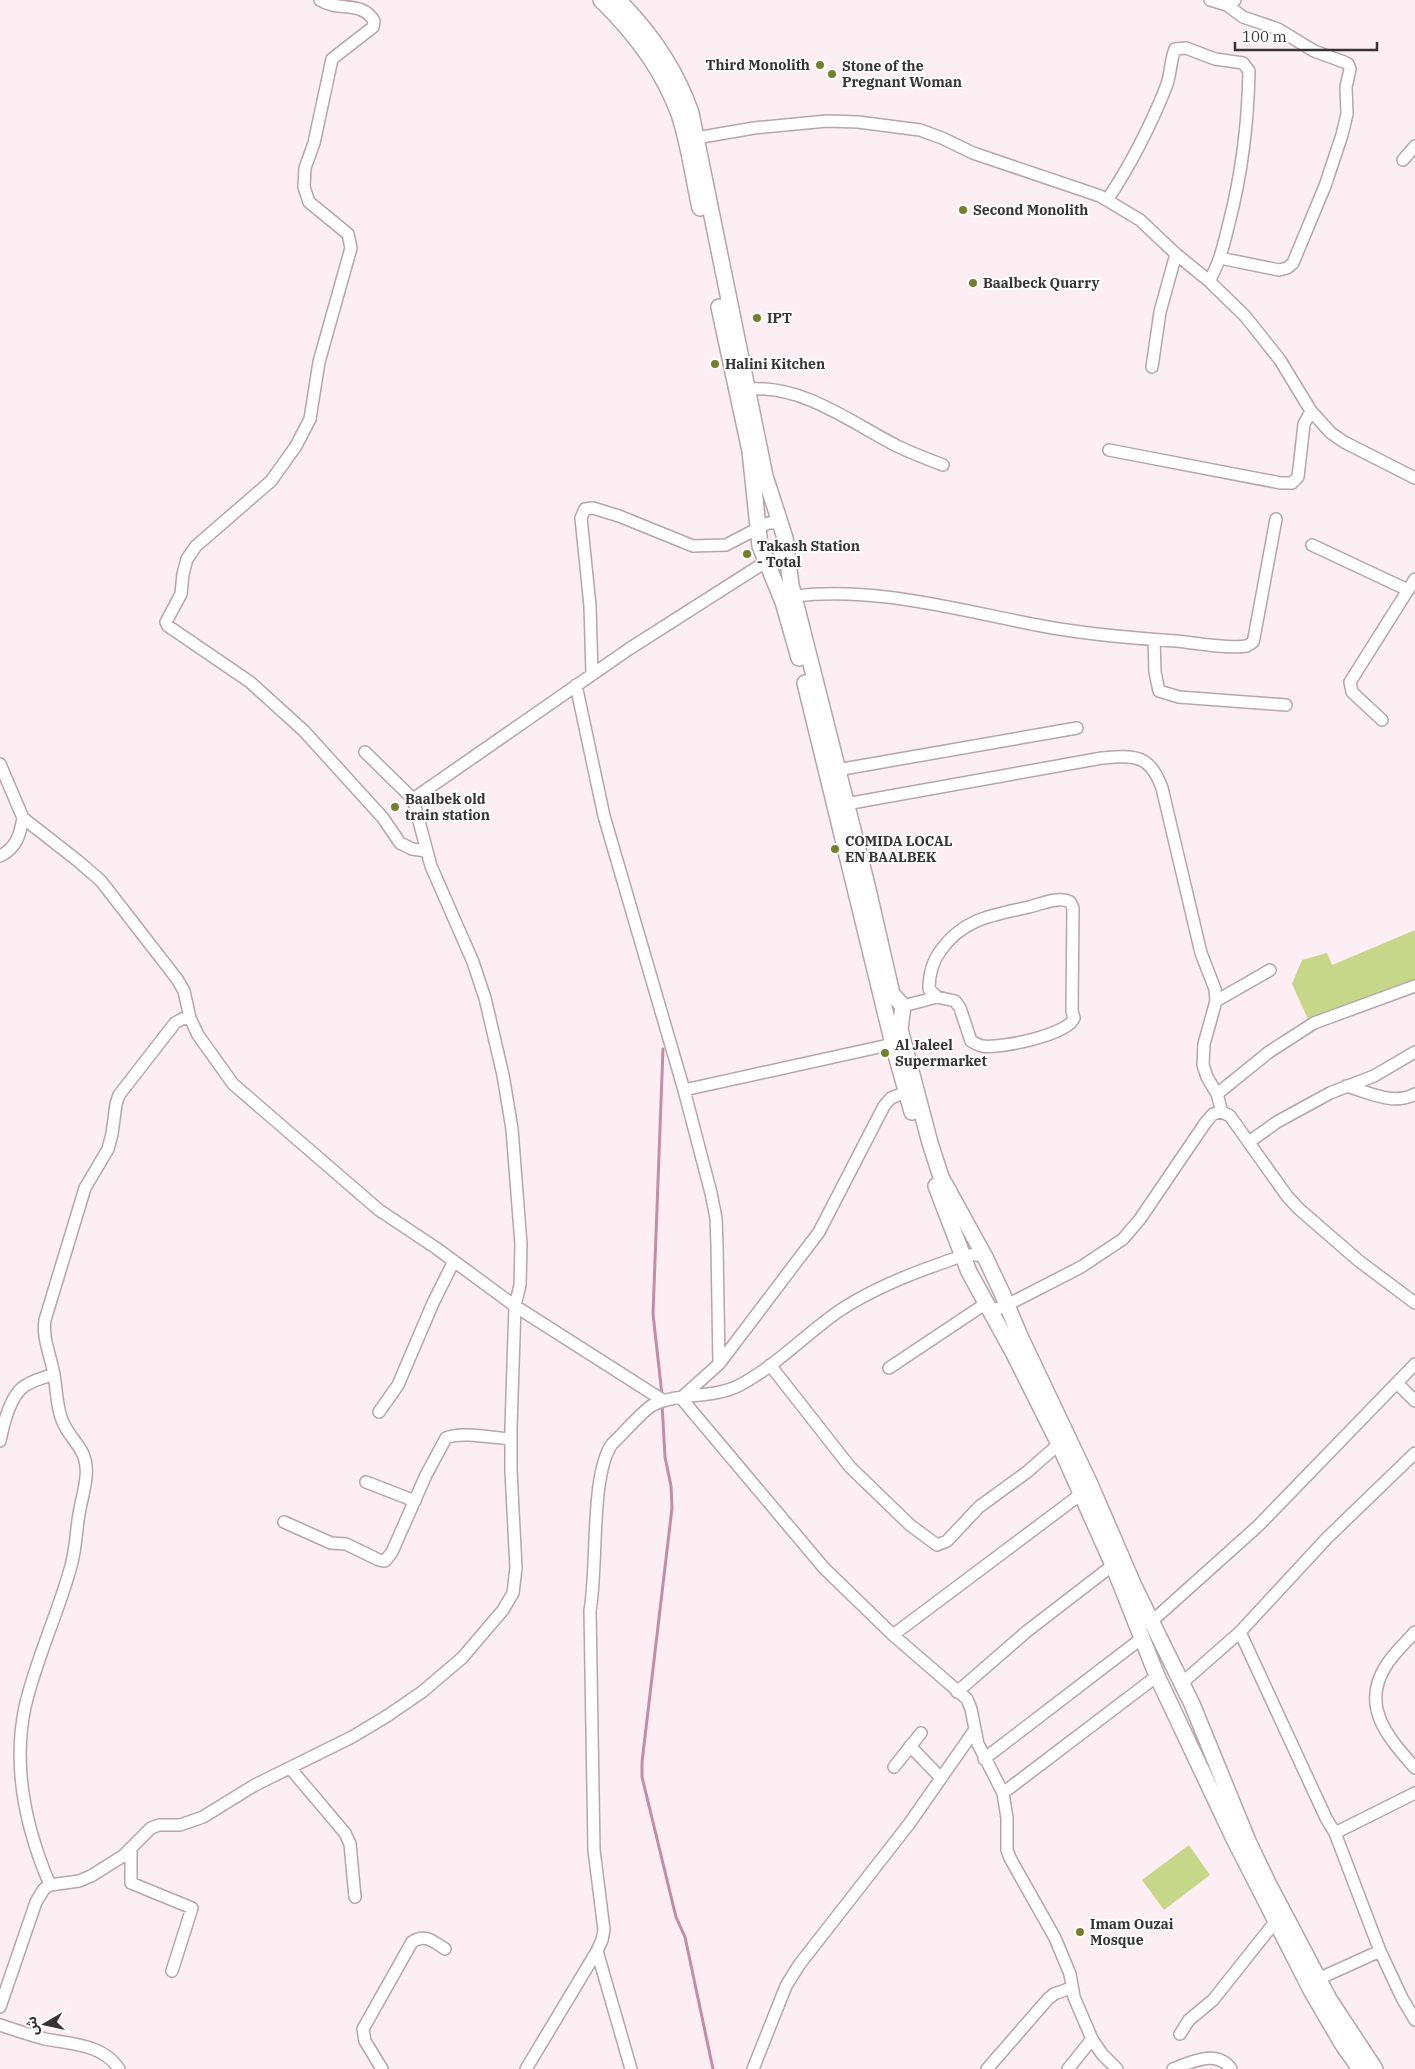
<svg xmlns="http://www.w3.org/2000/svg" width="1415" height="2069" font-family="'IBM Plex Serif','Noto Sans Arabic',serif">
<rect width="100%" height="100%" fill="#fdeef4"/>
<!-- green -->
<path fill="#c7d789" d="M1415,930v55l-107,34 -16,-35 10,-24 25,-7 5,12z
M1189,1845l21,30 -46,35 -22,-30z"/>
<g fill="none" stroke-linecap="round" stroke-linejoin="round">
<!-- stream -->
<path stroke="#c38da6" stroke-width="3" d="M662,1395l-9,-81 10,-265
M662,1403l3,54 6,29 1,22 -30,254v15l34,140 9,20 28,132"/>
<defs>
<path id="minor" d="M320,0c18,12 42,0 54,21l-1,6 -41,32 -18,84 -9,25 -1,19 5,15 39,32 3,14 -32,114 -9,57 -14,27 -25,35 -75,65 -9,13 -4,15 -2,20 -15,28 2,4 82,56 54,49 79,87 17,25 12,6 14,2
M1210,0l17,5 8,-5
M696,138l58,-10 73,-7 31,1 62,8 22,8 31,15 127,43 40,24 36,34 33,27 36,35 35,44 31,51 20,22 13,9 71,36
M1403,160l12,-14
M1107,200c22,-32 45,-77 59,-113 5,-12 4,-26 9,-38l11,-1 29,11 28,4 6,8c-1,52 -7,102 -20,152 -5,20 -9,40 -20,58
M1220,258l59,12 8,-2 6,-5 32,-77 17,-51 5,-21 -1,-27 4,-18 -2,-5 -4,-2 -30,-11 -36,-22 -35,-12 -16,-12
M1152,367l8,-55 16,-58
M748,389c56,-4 102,33 149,57 15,7 30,13 46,19
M1109,450l172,33h11l6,-6 6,-53 7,-13
M1312,545l96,45
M794,596c81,-10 164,14 243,29 45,9 92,13 139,16 21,2 50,8 71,5l6,-4 1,-4 22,-119
M1154,640l1,32 4,19 20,6 107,8
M592,674l-2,-68 -9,-88 4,-9 8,-1 26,8 74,30 33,-1 42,-22h13
M576,685l28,131 80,274 27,103 5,25 1,27 2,119
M1382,720l-30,-28 -2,-10 65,-103
M0,764l23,54 55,43 23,20 76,98 7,12 6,27 8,17 35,49 146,126 57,38 79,58 149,95
M837,770l240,-42
M413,799l216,-150 138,-88 11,-3 8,-8
M846,804l256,-46c32,-3 48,-4 60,30l39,165 14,36 1,12 -12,43 -1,21 4,12 10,17 5,18
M0,856c17,-8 20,-22 23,-38
M1216,1001l54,-31
M903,1006l34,-9 18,4 5,7 11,33c4,2 7,4 11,5 17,3 86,-11 92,-28l-2,-7 1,-103 -3,-6c-11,-6 -29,2 -41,5 -35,8 -65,11 -88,43 -9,12 -12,24 -12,39l8,8
M1346,1086c22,6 47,20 69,8
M684,1090l209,-46
M906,1092l-15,6 -7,8 -65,126 -100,132 -38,34 143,170 69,67 74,64 4,10 7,35 25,49 4,25v32l3,8 45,80 15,36 4,23 18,42 10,15 15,15
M1217,1094l52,-42 45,-29 101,-37
M1249,1142l28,-20 53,-29 44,-17 41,-24
M987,1307l11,2 9,-4 74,-38 42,-28 17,-20 66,-97 7,-8 9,-2 8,4 57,80 12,13 60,52 56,42
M770,1365l80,102 60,58 27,20 10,-4 32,-34 48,-35 32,-28
M889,1368l96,-64
M1398,1384l17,17
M379,1412l19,-27 35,-82 21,-42
M0,1441c3,-15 10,-43 22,-53 9,-8 22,-10 32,-14
M366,1482l49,19
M284,1522l47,21 15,1 33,16 6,1 7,-9 34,-77 20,-37c14,-7 48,0 65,1
M1151,1622l107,-96 157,-162
M1240,1632l86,186 9,15 45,118 22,47 13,22
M1415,1632c-9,10 -20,20 -28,32 -28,42 1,73 28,104
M893,1635l188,-141
M1182,1683l58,-51 87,-94 88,-85
M957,1692l69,-60 87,-67
M910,1746l31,32
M984,1759l158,-121
M894,1767l27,-34
M290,1768l55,65 5,11 5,53
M1003,1793l154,-117
M1335,1833l80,-40
M131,1849v34l61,25 -20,63
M50,1885l29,-4 12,-5 32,-20 28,-28 8,-3h21l23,-8 52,-32 97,-48 35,-21 35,-24 40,-34 41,-48 10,-17 3,-25 -5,-97v-44l4,-121 5,-21 1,-41 -9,-115 -9,-54 -18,-77 -12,-36 -42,-96 -18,-67 -48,-47
M597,1951l34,118
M1318,1979l62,-28
M0,2007l36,-105 8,-13 6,-4c-24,-56 -38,-117 -25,-178 11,-48 33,-93 46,-141 5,-17 5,-35 8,-52 2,-12 6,-25 7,-37 3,-29 -15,-34 -24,-57 -6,-15 -5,-30 -8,-45 -3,-19 -12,-36 -9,-55l40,-132 23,-39 4,-15 4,-30 3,-9 56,-72 7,-4 8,-1
M0,2025c15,5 30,10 45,14 26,5 58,5 74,30
M1180,2034l9,-14 24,-20 62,-78
M382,2069l-17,-28 -2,-12 49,-87c13,-9 22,0 33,7
M526,2069l71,-118 5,-11 2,-10 -10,-80 -4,-240c8,-42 0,-135 22,-166 10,-9 32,-35 41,-39 26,-13 58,-6 85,-19 39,-20 68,-53 104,-77 31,-20 65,-34 100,-46 15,-5 27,-12 43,-6
M753,2069l33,-83 13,-21 110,-141 65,-93
M987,2069l61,-70 6,-5 17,-6
M1068,2069l24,-30
M1173,2069c18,-7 44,-20 58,0"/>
<path id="secondary" d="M601,0c33,32 62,70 78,114 10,30 14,63 21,94
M618,0c32,32 58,69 73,113l74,363 20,62 6,47 76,300 25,109 11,12 -3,23 30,114 11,34 44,80 17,36 17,41 71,150 44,102 58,118 56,137 20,42 61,116 46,70
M719,307l31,144 10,95 23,56 16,56
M805,683l88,361 19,68
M936,1186l33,86 45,82 45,90 54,121 44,111 77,163 78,153 31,53 17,24"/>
</defs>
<!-- minor casing -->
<use href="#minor" stroke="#b4a6ac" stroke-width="14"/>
<!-- secondary casing -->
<use href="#secondary" stroke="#b4a6ac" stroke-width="18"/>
<!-- minor -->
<use href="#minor" stroke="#fff" stroke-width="11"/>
<!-- secondary -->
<use href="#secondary" stroke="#fff" stroke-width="15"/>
</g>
<!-- markers -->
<g fill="#72802d" stroke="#fff" stroke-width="2">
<circle cx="820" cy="65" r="5"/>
<circle cx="832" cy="74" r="5"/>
<circle cx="963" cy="210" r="5"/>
<circle cx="973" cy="283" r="5"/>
<circle cx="757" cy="318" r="5"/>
<circle cx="715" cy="364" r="5"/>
<circle cx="747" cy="554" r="5"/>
<circle cx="395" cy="807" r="5"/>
<circle cx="835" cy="849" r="5"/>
<circle cx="885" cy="1053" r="5"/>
<circle cx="1080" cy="1932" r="5"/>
</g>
<g text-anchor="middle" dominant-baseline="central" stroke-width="4" stroke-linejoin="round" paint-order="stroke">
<!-- poi labels -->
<g font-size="14" font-weight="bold" fill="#383335" stroke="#fff" text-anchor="start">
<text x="810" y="65" text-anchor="end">Third Monolith</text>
<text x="842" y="66">Stone of the<tspan x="842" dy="16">Pregnant Woman</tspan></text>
<text x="973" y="210">Second Monolith</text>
<text x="983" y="283">Baalbeck Quarry</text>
<text x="767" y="318">IPT</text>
<text x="725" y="364">Halini Kitchen</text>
<text x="757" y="546">Takash Station<tspan x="757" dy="16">- Total</tspan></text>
<text x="405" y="799">Baalbek old<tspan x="405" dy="16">train station</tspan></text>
<text x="845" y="841">COMIDA LOCAL<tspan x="845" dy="16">EN BAALBEK</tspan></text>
<text x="895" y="1045">Al Jaleel<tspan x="895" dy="16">Supermarket</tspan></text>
<text x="1090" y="1924">Imam Ouzai<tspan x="1090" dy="16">Mosque</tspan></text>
</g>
</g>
<!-- north arrow -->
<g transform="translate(45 2024) rotate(261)" stroke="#ffffff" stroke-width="4" paint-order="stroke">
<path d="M0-4L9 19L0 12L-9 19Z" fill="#383335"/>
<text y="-8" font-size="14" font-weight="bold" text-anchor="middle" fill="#383335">ش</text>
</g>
<!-- scale -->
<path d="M1235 42v8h142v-8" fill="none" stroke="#383335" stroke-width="2.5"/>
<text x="1242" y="42" font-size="15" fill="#383335" stroke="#ffffff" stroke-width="4" paint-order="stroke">100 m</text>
</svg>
